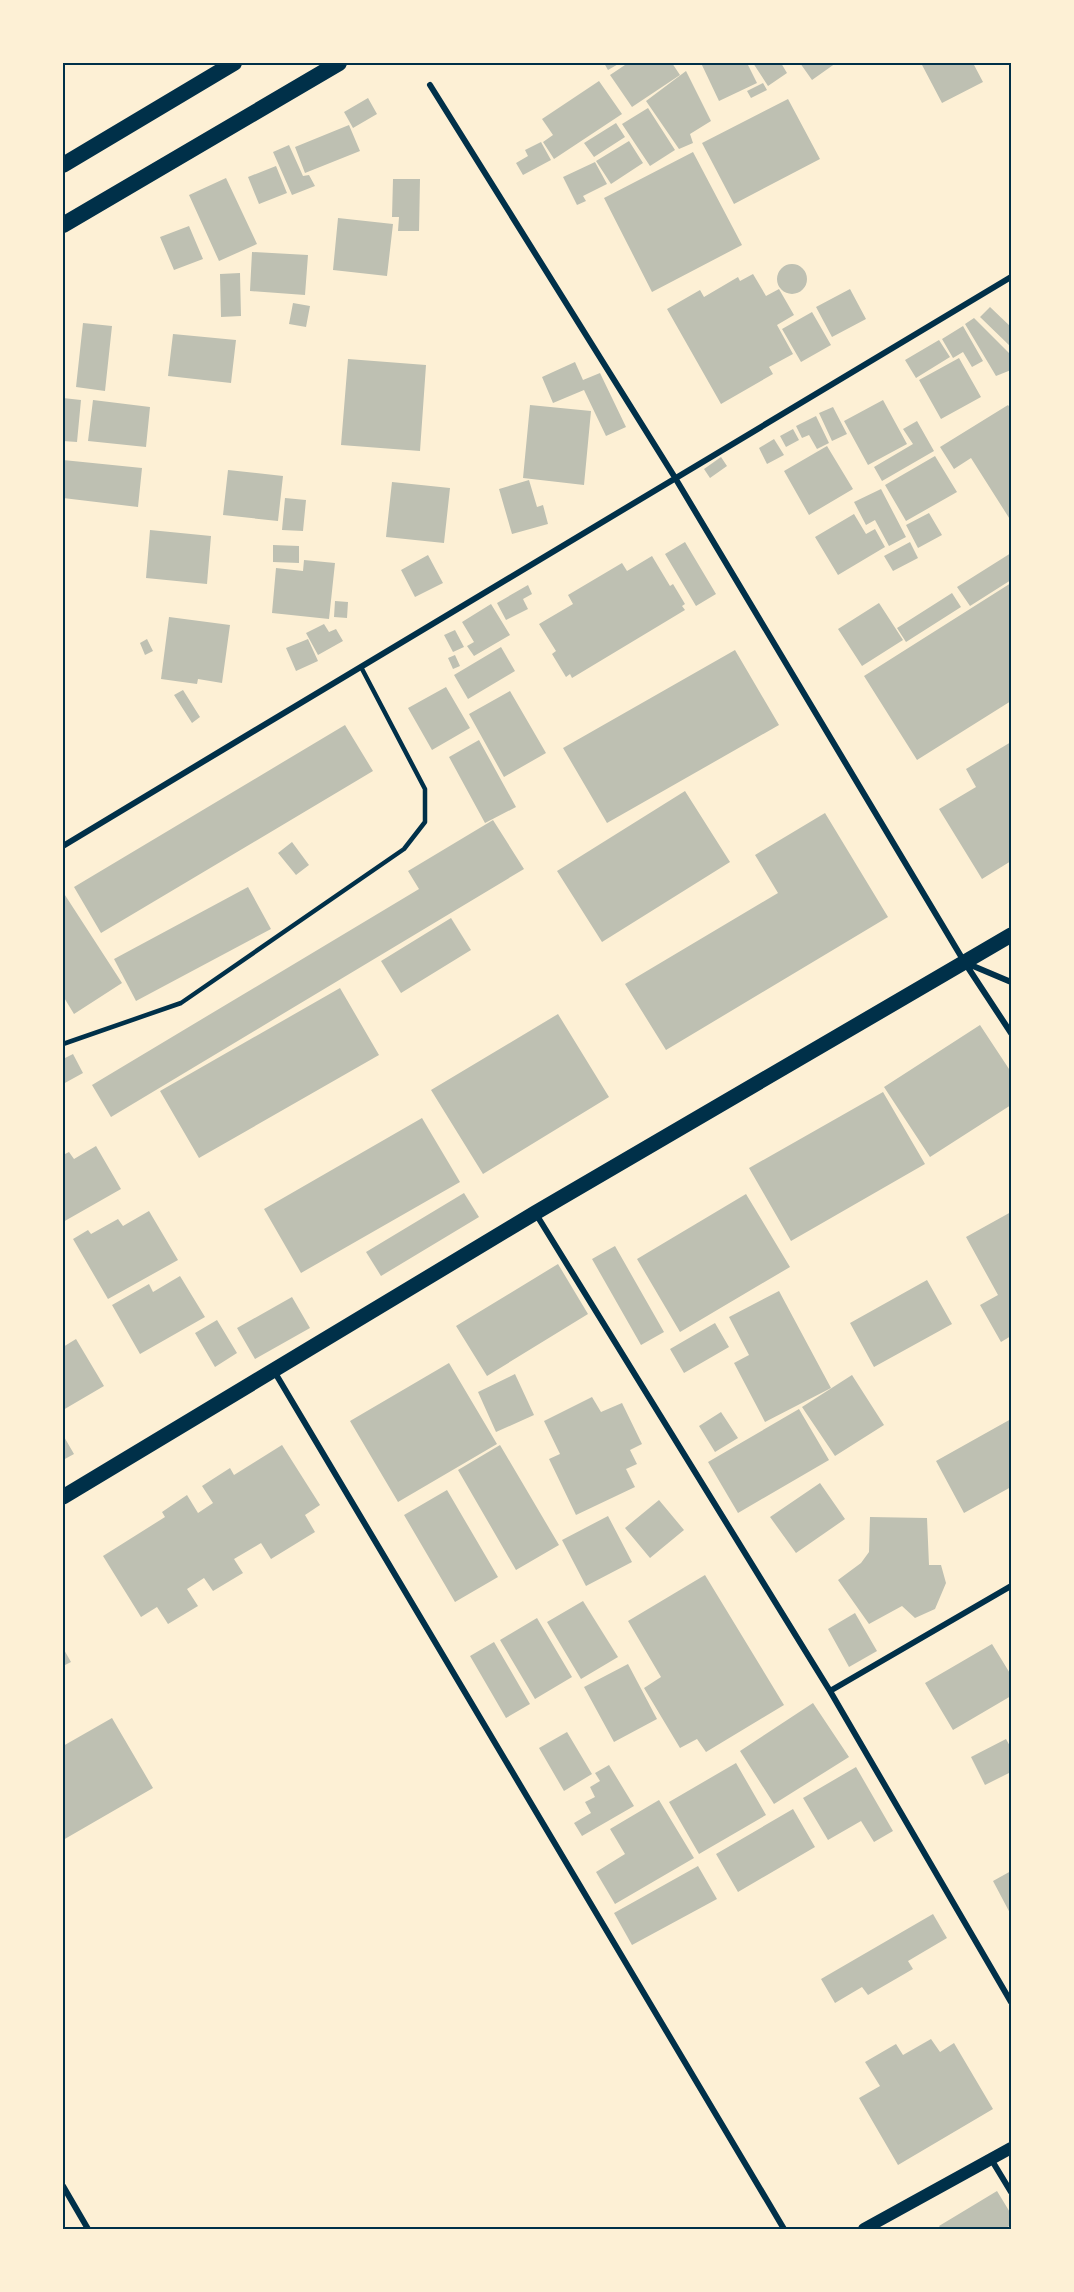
<svg xmlns="http://www.w3.org/2000/svg" width="1074" height="2292" font-family="'Fira Sans',sans-serif">
<rect width="100%" height="100%" fill="#fdf0d5"/>
<!-- building -->
<path fill="#bec0b2" d="M604,63h16l-12,7z
M628,63h44l8,12 -48,32 -22,-32z
M701,63h46l10,20 -38,18z
M753,63h28l6,10 -19,13z
M800,63h36l-24,17z
M921,63h52l10,19 -41,21z
M686,71l25,50 -21,13 3,9 -14,6 -33,-48z
M599,81l23,33 -68,45 -11,-17 10,-7 -11,-16z
M763,83l4,7 -16,8 -4,-7z
M368,98l9,16 -24,14 -9,-16z
M788,99l32,60 -86,45 -32,-61z
M648,108l27,42 -25,16 -28,-42z
M616,123l9,14 -31,20 -10,-14z
M349,125l11,26 -55,22 -10,-26z
M629,141l14,22 -32,21 -15,-23z
M541,142l10,18 -28,15 -7,-12 12,-7 -3,-6z
M289,145l14,31 6,-1 6,11 -23,9 -19,-43z
M693,152l49,93 -90,47 -48,-94z
M595,162l12,22 -24,12 3,5 -9,4 -14,-28z
M276,166l11,27 -28,11 -11,-27z
M226,178l31,66 -38,17 -30,-66z
M393,179h27l-1,52h-21l1,-14h-7z
M338,218l55,6 -6,52 -54,-6z
M189,226l14,33 -29,11 -14,-33z
M252,252l56,3 -3,40 -55,-4z
M777 279a15 15 0 1 1 30 0a15 15 0 1 1-30 0Z
M240,273l1,43 -20,1 -1,-43z
M753,274l13,22 13,-7 15,26 -17,10 16,29 -24,13 4,7 -52,30 -54,-95 33,-19 4,7 34,-20 2,4z
M850,289l16,30 -34,18 -16,-30z
M293,303l17,3 -4,21 -17,-3z
M990,307l21,20v20l-31,-30z
M812,312l19,33 -30,17 -19,-33z
M974,318l37,37v15l-15,6 -31,-52z
M83,323l29,3 -7,65 -29,-4z
M963,326l20,35 -11,6 -9,-15 -10,6 -11,-19z
M173,334l63,6 -5,43 -63,-7z
M939,340l11,17 -34,21 -11,-18z
M959,358l22,39 -40,22 -22,-39z
M348,359l78,6 -6,86 -79,-6z
M575,362l8,18 17,-7 26,54 -20,9 -22,-46 -31,13 -11,-26z
M63,398l18,2 -4,42 -14,-1z
M93,400l57,7 -4,40 -58,-6z
M883,400l24,44 -39,21 -24,-44z
M530,405l61,6 -7,74 -61,-7z
M1008,405l3,4v112l-40,-63 -17,11 -14,-22z
M833,407l14,27 -15,7 -13,-28z
M816,416l13,27 -12,6 -8,-14 -7,3 -6,-12z
M917,421l17,30 -52,30 -8,-14 39,-23 -10,-15z
M793,429l6,11 -13,7 -6,-11z
M774,439l10,16 -17,9 -8,-16z
M827,446l26,43 -44,26 -25,-44z
M935,456l22,36 -51,29 -21,-36z
M721,457l6,9 -17,12 -6,-9z
M63,460l79,8 -4,39 -75,-9z
M228,470l55,6 -5,45 -55,-6z
M529,480l8,27 6,-2 5,19 -36,10 -13,-45z
M392,482l58,6 -6,55 -58,-6z
M881,489l25,48 -17,9 -14,-26 -9,5 -12,-23z
M285,498l21,2 -3,31 -21,-1z
M929,513l13,22 -24,13 -12,-23z
M854,514l12,20 9,-5 10,18 -47,28 -23,-38z
M150,530l61,6 -4,48 -61,-6z
M685,542l31,52 -20,12 -31,-52z
M910,542l8,16 -25,13 -9,-15z
M273,545l26,1v17l-26,-1z
M1011,553v27l-41,26 -13,-19z
M428,555l15,28 -28,14 -14,-27z
M652,556l18,30 3,-2 12,20 -3,2 3,4 -113,68 -2,-4 -4,3 -14,-23 4,-3 -17,-27 34,-20 -5,-9 54,-32 5,8z
M304,560l31,3 -6,56 -57,-6 4,-45 27,3z
M1011,583v118l-94,59 -53,-84z
M528,585l4,9 -9,5 5,10 -22,11 -9,-17z
M952,593l9,14 -55,35 -9,-14z
M335,601l13,1 -1,16 -13,-1z
M879,603l24,37 -41,26 -24,-37z
M491,604l19,31 -36,21 -7,-10 7,-4 -12,-20z
M169,617l61,8 -8,58 -24,-4 -1,5 -36,-5z
M324,624l5,8 7,-3 7,12 -25,14 -12,-22z
M455,630l9,17 -11,5 -9,-17z
M147,639l6,12 -8,4 -5,-12z
M308,639l10,22 -22,10 -10,-23z
M501,647l14,24 -47,28 -14,-24z
M735,650l44,75 -172,98 -44,-75z
M455,655l5,11 -7,3 -5,-11z
M446,687l24,41 -38,22 -24,-42z
M183,690l17,27 -8,6 -18,-28z
M510,691l36,62 -42,24 -35,-63z
M345,725l28,46 -272,162 -27,-46z
M479,740l37,67 -31,16 -36,-66z
M1011,742v119l-29,18 -43,-70 37,-22 -10,-18z
M685,791l45,71 -128,80 -45,-71z
M825,813l63,104 -222,133 -41,-66 153,-91 -23,-38z
M493,820l31,49 -413,248 -19,-32 327,-196 -11,-18z
M292,842l17,23 -13,10 -18,-22z
M248,887l23,42 -135,72 -22,-42z
M63,892l59,91 -48,31 -11,-18z
M451,918l20,32 -70,43 -20,-32z
M340,988l39,67 -180,103 -39,-67z
M558,1014l51,83 -126,77 -52,-84z
M980,1025l31,47v33l-81,52 -46,-70z
M73,1054l10,19 -20,11v-25z
M883,1092l42,72 -134,77 -42,-73z
M422,1118l38,64 -159,91 -37,-64z
M96,1146l25,43 -58,33v-67l6,-3 5,7z
M464,1193l15,24 -98,59 -15,-24z
M746,1194l44,73 -110,65 -43,-73z
M149,1211l29,49 -70,39 -35,-60 15,-9 3,4 27,-15 5,7z
M1011,1212v124l-10,6 -21,-37 18,-10 -32,-58z
M615,1246l49,86 -23,13 -49,-86z
M558,1264l30,50 -101,62 -31,-50z
M180,1276l25,41 -65,37 -28,-49 37,-21 4,8z
M927,1280l25,44 -78,43 -24,-44z
M779,1291l52,97 -66,34 -31,-59 15,-8 -20,-38z
M292,1297l18,31 -55,31 -18,-31z
M217,1320l20,33 -22,14 -20,-34z
M715,1323l14,24 -45,26 -14,-24z
M76,1339l28,47 -41,24v-63z
M449,1363l48,81 -99,58 -48,-81z
M515,1374l19,41 -38,17 -18,-40z
M852,1375l32,50 -49,31 -33,-49z
M592,1397l9,15 21,-9 20,41 -12,6 7,14 -11,5 9,18 -59,28 -27,-56 11,-5 -16,-33z
M799,1409l30,51 -91,53 -30,-51z
M721,1412l17,26 -23,14 -16,-26z
M1011,1419v68l-47,26 -28,-52z
M63,1435l11,19 -11,6z
M282,1445l38,60 -15,10 10,17 -44,27 -10,-16 -27,16 9,14 -30,18 -9,-13 -17,11 11,17 -30,18 -11,-17 -16,10 -38,-61 62,-39 -3,-5 25,-17 11,18 15,-10 -11,-17 28,-18 4,7z
M500,1445l59,100 -43,25 -58,-100z
M820,1483l25,36 -49,34 -26,-36z
M447,1490l51,87 -43,25 -51,-87z
M659,1500l25,30 -34,28 -25,-30z
M608,1516l24,46 -46,24 -24,-46z
M870,1517l57,1 2,47h12l5,18 -11,26 -20,9 -13,-12 -33,18 -31,-44 23,-17 8,-11z
M705,1575l79,130 -78,47 -9,-13 -17,9 -36,-60 17,-11 -33,-56z
M583,1601l35,56 -37,22 -34,-57z
M855,1613l22,38 -28,16 -21,-38z
M537,1618l35,59 -37,22 -35,-59z
M494,1642l36,62 -24,14 -36,-62z
M992,1644l19,31v21l-58,34 -28,-47z
M63,1648l8,14 -8,4z
M628,1664l29,55 -43,23 -30,-55z
M813,1703l36,54 -75,47 -34,-53z
M112,1718l41,70 -90,52v-94z
M567,1732l25,42 -28,17 -25,-43z
M1006,1739l5,9v24l-26,13 -14,-28z
M736,1763l30,52 -67,39 -30,-52z
M609,1765l25,41 -52,30 -8,-13 17,-10 -6,-11 10,-5 -5,-10 10,-6 -5,-8z
M856,1767l37,64 -19,11 -13,-21 -33,19 -25,-42z
M659,1800l35,58 -79,46 -19,-32 29,-18 -15,-25z
M793,1809l22,38 -77,45 -22,-38z
M698,1866l19,33 -85,46 -18,-32z
M1011,1871v44l-18,-34z
M933,1914l14,24 -39,23 5,8 -45,26 -6,-8 -27,16 -14,-24z
M931,2039l9,13 14,-9 39,66 -95,56 -39,-67 21,-12 -15,-24 31,-18 7,11z
M997,2191l14,23v11l-7,4h-63l-2,-3z"/>
<g fill="none" stroke-linecap="round" stroke-linejoin="round">
<!-- service -->
<path stroke="#003049" stroke-width="4.5" d="M63,1044l118,-41 223,-154 21,-27v-33l-64,-122"/>
<!-- minor -->
<path stroke="#003049" stroke-width="6" d="M430,85l244,391 291,487 46,70
M63,846c316,-190 631,-382 948,-569
M966,963l45,19
M536,1214l294,477 181,311
M274,1371l510,858
M830,1691l181,-105
M991,2159l20,33
M63,2186l25,43"/>
<!-- secondary -->
<path stroke="#003049" stroke-width="12" d="M864,2229l147,-81"/>
<!-- primary -->
<path stroke="#003049" stroke-width="15" d="M63,1497l472,-284 476,-278"/>
<!-- trunk -->
<path stroke="#003049" stroke-width="16" d="M63,165l171,-102
M63,225l276,-162"/>
</g>
<!-- border -->
<rect width="1074" height="2292" fill="none" stroke="#fdf0d5" stroke-width="129"/>
<rect x="64" y="64" width="946" height="2164" fill="none" stroke="#003049" stroke-width="2"/>
</svg>
